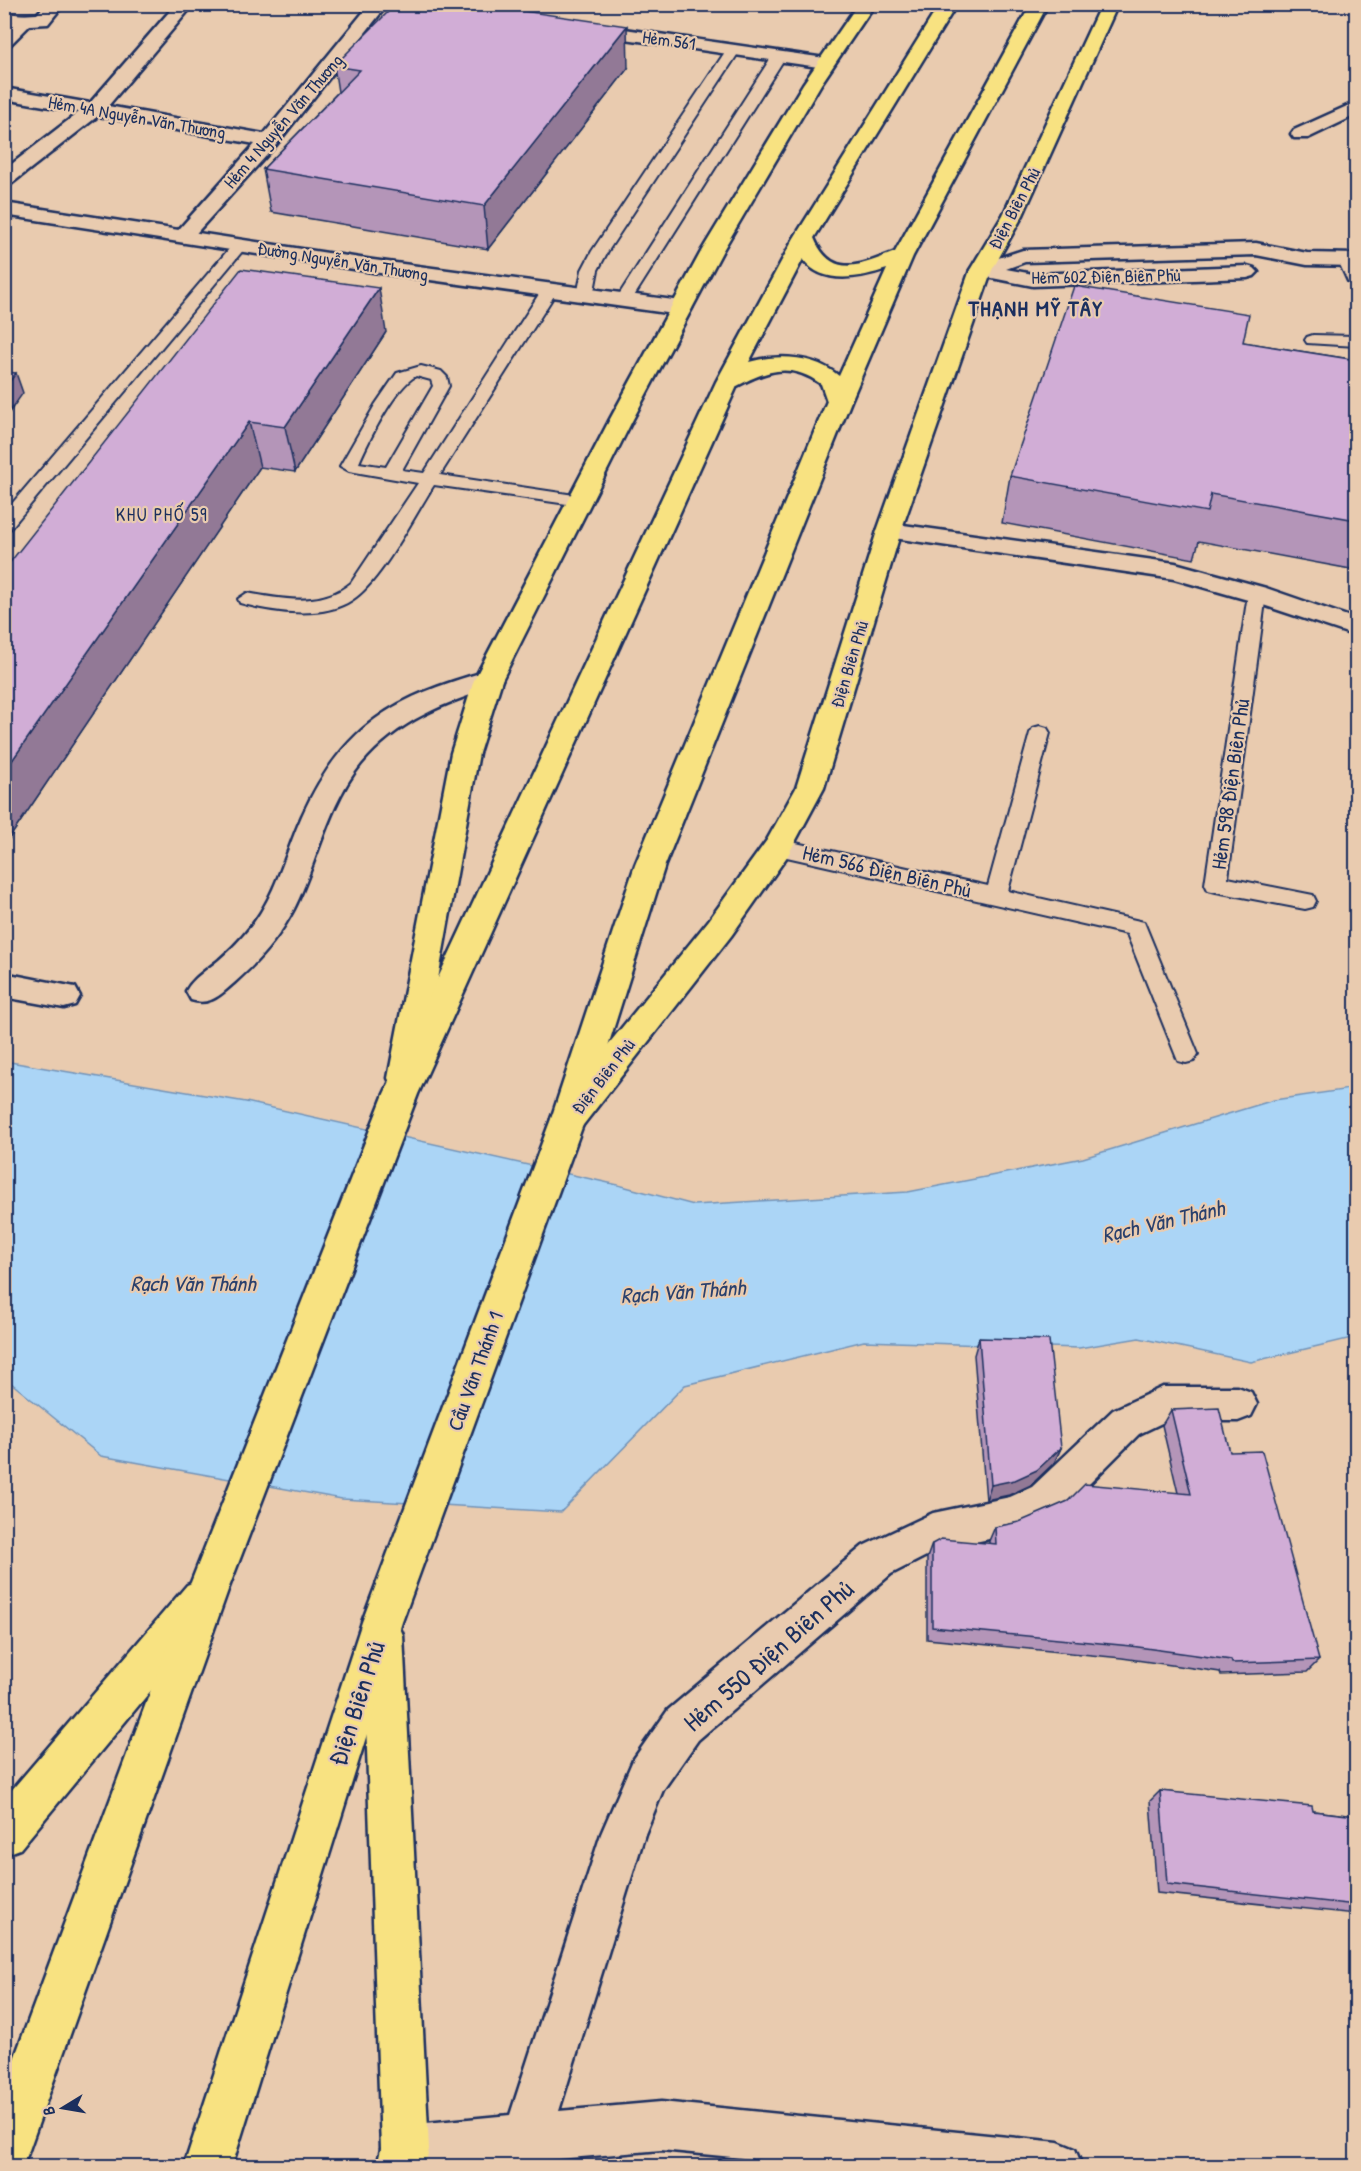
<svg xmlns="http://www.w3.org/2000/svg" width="1361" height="2171" font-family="'Patrick Hand',sans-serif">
<rect width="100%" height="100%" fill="#e9cbaf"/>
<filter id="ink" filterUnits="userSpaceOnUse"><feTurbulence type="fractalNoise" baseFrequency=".0167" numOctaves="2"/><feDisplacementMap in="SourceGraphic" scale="12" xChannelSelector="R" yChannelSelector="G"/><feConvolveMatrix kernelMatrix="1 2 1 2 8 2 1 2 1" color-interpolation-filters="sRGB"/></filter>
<g filter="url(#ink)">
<!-- water -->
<path fill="#abd5f6" stroke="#7193b9" stroke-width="1.5" d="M4,1061l242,41 372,83 76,20 214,-13 175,-34 191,-58 82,-12v249l-105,25 -112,-24 -60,10 -215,-7 -179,44 -124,127 -219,-13 -241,-43 -96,-78z"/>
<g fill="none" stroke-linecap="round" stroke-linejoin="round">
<defs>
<path id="lane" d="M4,13l22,2 6,4 -6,4 -22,-2z
M734,45l7,4 -133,202 -10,19 -5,26 -2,3h-12l-2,-3 5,-26 10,-19 135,-202z
M779,52l7,4 -155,245 -2,3h-12l-2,-3 157,-245z
M240,240l8,5 -3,3 -235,281 -6,1v-17l231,-271z
M1346,255l5,2 5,9v21l-8,-5 -10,-22z
M549,286l8,5 -117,184 141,21 6,1 3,4 -3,4 -6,1 -147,-21c-20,31 -53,97 -82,115 -30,20 -79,12 -112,3l-2,-4 9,-6c35,6 74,15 104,-10l67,-100 -69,-12 -9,-5 35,-61 22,-32 24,-7 20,5 6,6 2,9 -47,84 22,3 117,-182zM416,376l15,4 2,6 -47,81 -27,-4c10,-23 36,-76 57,-87z
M1313,335l43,1v10l-49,-3 -2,-3 2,-3z
M1257,588l9,6 -38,284 85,17 3,6 -3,6 -8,2 -89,-17 -8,-2 -3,-6 43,-290z
M1040,726l7,2 3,5 -42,158 136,31 54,132 -4,7 -8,2 -8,-2 -51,-127 -349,-79 -8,-3 -3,-5 3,-5 8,-3 210,47 42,-153 3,-5z"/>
<path id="street" d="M46,4h18l-16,20 -18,1 -20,20 -6,1v-16l16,-15 17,-1z
M176,4h18l-86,102 156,28 106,-130h18l-112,141 -86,95h-14l-3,-4 82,-92 -157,-28 -87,68 -7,2v-16l75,-58 -75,-13v-11l86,15z
M583,23l242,35 9,5 -9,5 -248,-36 -3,-4 3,-4z
M1356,102v13l-48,23h-14l-3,-4 3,-4z
M889,523l286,40 91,25 90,31v17l-108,-36 -74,-21 -294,-43 -3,-5 3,-5z
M488,671l10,3 4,6 -4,6c-53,16 -101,35 -137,78 -34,42 -43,97 -67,145 -15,29 -35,52 -60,74 -14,12 -24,23 -43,17l-5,-9c7,-13 21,-21 33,-31 16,-14 31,-30 42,-48 18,-29 27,-65 41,-96 41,-91 94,-120 186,-145z
M4,973l71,14 5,9 -5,9 -11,3 -60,-11z
M1163,1387h75l13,5 6,12 -6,12 -13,5h-72l-27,13 -79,79 -48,21 -74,16 -47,24 -193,166 -35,50 -18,44 -86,277 102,-9 397,40 17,7 7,17h-259l-162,-16 -182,16h-91l-7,-17 7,-17 17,-7 105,-10 91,-281 32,-74 35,-50 195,-164 70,-33 77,-16 22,-10 81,-77z"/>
<path id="secondary" d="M4,203l369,57 308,41 8,2 3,5 -3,5 -8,2 -308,-43 -369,-57z
M1256,243l51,10 49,1v12l-49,-1 -51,-10 -231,7 -19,7 27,5 214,-8 7,2 4,4 -4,4 -7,2 -214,8 -56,-11 -7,-5 4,-4 49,-16z"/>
<path id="primary" d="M858,4h17l-54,80 -98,166 -91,171 -130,259 -23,73 -59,325 -4,9 -12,4 -12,-4 -4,-9 63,-325 23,-73 135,-259 93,-171 101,-166z
M1101,4h17l-95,211 -31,55 -91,261 -77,257 -36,67 -57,81 -151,193 -12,4 -12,-4 -5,-10 5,-10 153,-189 58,-80 29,-52 81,-257 93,-261 33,-55z
M201,1579l14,6 6,14 -6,14 -195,236 -16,6v-56l183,-214z
M383,1615l14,6 6,14 26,514 -4,17h-48l4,-17 -18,-514 6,-14z"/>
<path id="highway" d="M940,4h17l-143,234c18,42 47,27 81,14l136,-248h17l-135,252 -62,145 -186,464 -80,254 -183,503 -170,544h-48l178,-544 189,-503 84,-254 192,-464 -6,-17c-30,-22 -54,-14 -84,2l-319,708 -190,496 -200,563 -5,13h-19v-80l184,-496 196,-496 332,-712 78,-144zM803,259c19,27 57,19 84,10l-48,107c-25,-21 -61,-22 -90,-14z"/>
</defs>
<!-- lane casing -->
<use href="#lane" stroke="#1b2f5e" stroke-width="4"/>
<!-- street casing -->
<use href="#street" stroke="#1b2f5e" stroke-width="5"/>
<!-- secondary casing -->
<use href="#secondary" stroke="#1b2f5e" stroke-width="5"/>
<!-- primary casing -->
<use href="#primary" stroke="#1b2f5e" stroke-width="5"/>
<!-- highway casing -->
<use href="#highway" stroke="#1b2f5e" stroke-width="5"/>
<!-- lane -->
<use href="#lane" fill="#e9cbaf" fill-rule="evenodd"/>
<!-- street -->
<use href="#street" fill="#e9cbaf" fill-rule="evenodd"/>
<!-- secondary -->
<use href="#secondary" fill="#e9cbaf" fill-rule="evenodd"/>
<!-- primary -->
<use href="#primary" fill="#f8e281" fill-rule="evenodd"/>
<!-- highway -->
<use href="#highway" fill="#f8e281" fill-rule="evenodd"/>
</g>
<!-- wall -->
<path fill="#b495b8" stroke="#1b2f5e" stroke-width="1.5" d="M334,66l294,2 -140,181 -217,-37 -8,-43 75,-77z
M386,332l-91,140 -35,-5 -256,379v-276z
M1243,342l113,18v210l-157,-29 -5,18 -192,-36 8,-47z
M979,1338l82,110 -7,15 -23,22 -22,10 -23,5 -12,-145z
M1171,1410l59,42 89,208 -12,12 -86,3 -1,-3 -98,-14 -195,-19v-81l5,-14h57v-3l6,-14 183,-34 -16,-68z
M1160,1791l153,20 43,5v98l-199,-21 -7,-92z"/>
<!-- shaded-wall -->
<path fill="#927996" stroke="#1b2f5e" stroke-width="1.5" d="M627,26l1,42 -140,181 -4,-43z
M379,288l7,44 -91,140 -10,-45z
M16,373l7,20 -19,27v-31z
M249,422l11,45 -256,379v-74z
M1061,1448l-7,15 -23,22 -22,10 -23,5 5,-15z"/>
<!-- building -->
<path fill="#d1add6" stroke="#1b2f5e" stroke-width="1.5" d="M396,4h80l151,22 -143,180 -221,-37 97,-99 -26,-4z
M241,269l138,19 -94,139 -36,-5 -245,350v-202z
M1074,286l175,28 -6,28 113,18v160l-145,-26 -4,18 -197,-36z
M4,372l12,1 -12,16z
M979,1338l70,2 12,108 -24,22 -22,10 -24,5z
M1219,1408l11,44 32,-1 57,209 -87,3 -1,-3 -100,-14 -199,-19v-83l9,-5 55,5 -1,-17 24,-5 49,-21 17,-17 106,10 -20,-84z
M1160,1791l152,15 1,5 43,5v89l-189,-21z"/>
</g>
<g text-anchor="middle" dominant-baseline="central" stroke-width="4.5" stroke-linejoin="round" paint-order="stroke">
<!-- far-street labels -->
<g font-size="18" fill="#1b2f5e" stroke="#e9cbaf">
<text transform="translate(669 40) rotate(8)">Hẻm 561</text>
<text transform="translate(137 117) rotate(10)">Hẻm 4A Nguyễn Văn Thương</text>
<text transform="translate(283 121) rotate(-49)">Hẻm 4 Nguyễn Văn Thương</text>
<text transform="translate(1014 208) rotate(-62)">Điện Biên Phủ</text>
<text transform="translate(343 261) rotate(9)">Đường Nguyễn Văn Thương</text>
<text transform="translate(1106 276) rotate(-1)">Hẻm 602 Điện Biên Phủ</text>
<text transform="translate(849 664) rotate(-73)">Điện Biên Phủ</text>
<text transform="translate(603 1076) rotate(-52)">Điện Biên Phủ</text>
</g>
<!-- far-neighbourhood labels -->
<g font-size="18" letter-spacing="1.5" fill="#1b2f5e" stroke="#e9cbaf">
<text x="162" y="514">KHU PHỐ 59</text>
</g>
<!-- street labels -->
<g font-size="21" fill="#1b2f5e" stroke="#e9cbaf">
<text transform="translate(1230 784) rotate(-82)">Hẻm 598 Điện Biên Phủ</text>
<text transform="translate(887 871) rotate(13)">Hẻm 566 Điện Biên Phủ</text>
<text transform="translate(475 1371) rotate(-70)">Cầu Văn Thánh 1</text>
</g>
<!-- far-district labels -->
<g font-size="22" font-weight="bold" letter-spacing="1.5" fill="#1b2f5e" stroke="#e9cbaf">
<text x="1036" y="308">THẠNH MỸ TÂY</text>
</g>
<!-- water labels -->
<g font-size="22" font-style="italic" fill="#29406d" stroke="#e9cbaf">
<text transform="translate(1163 1221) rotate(-13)">Rạch Văn Thánh</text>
<text x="193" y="1283">Rạch Văn Thánh</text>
<text transform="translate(683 1291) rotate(-4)">Rạch Văn Thánh</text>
</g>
<!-- near-street labels -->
<g font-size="26" fill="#1b2f5e" stroke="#e9cbaf">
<text transform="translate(768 1655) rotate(-41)">Hẻm 550 Điện Biên Phủ</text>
<text transform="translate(356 1703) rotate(-72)">Điện Biên Phủ</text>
</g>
</g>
<!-- margin -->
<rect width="1361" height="2171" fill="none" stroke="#e9cbaf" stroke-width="24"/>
<rect x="12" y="12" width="1337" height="2147" fill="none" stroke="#1b2f5e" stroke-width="2" filter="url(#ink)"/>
<!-- north arrow -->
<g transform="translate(63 2108) rotate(259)" stroke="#e9cbaf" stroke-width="4.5" paint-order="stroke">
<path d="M0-4.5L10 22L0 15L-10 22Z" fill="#1b2f5e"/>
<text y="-9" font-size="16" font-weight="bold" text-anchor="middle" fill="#1b2f5e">B</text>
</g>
</svg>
